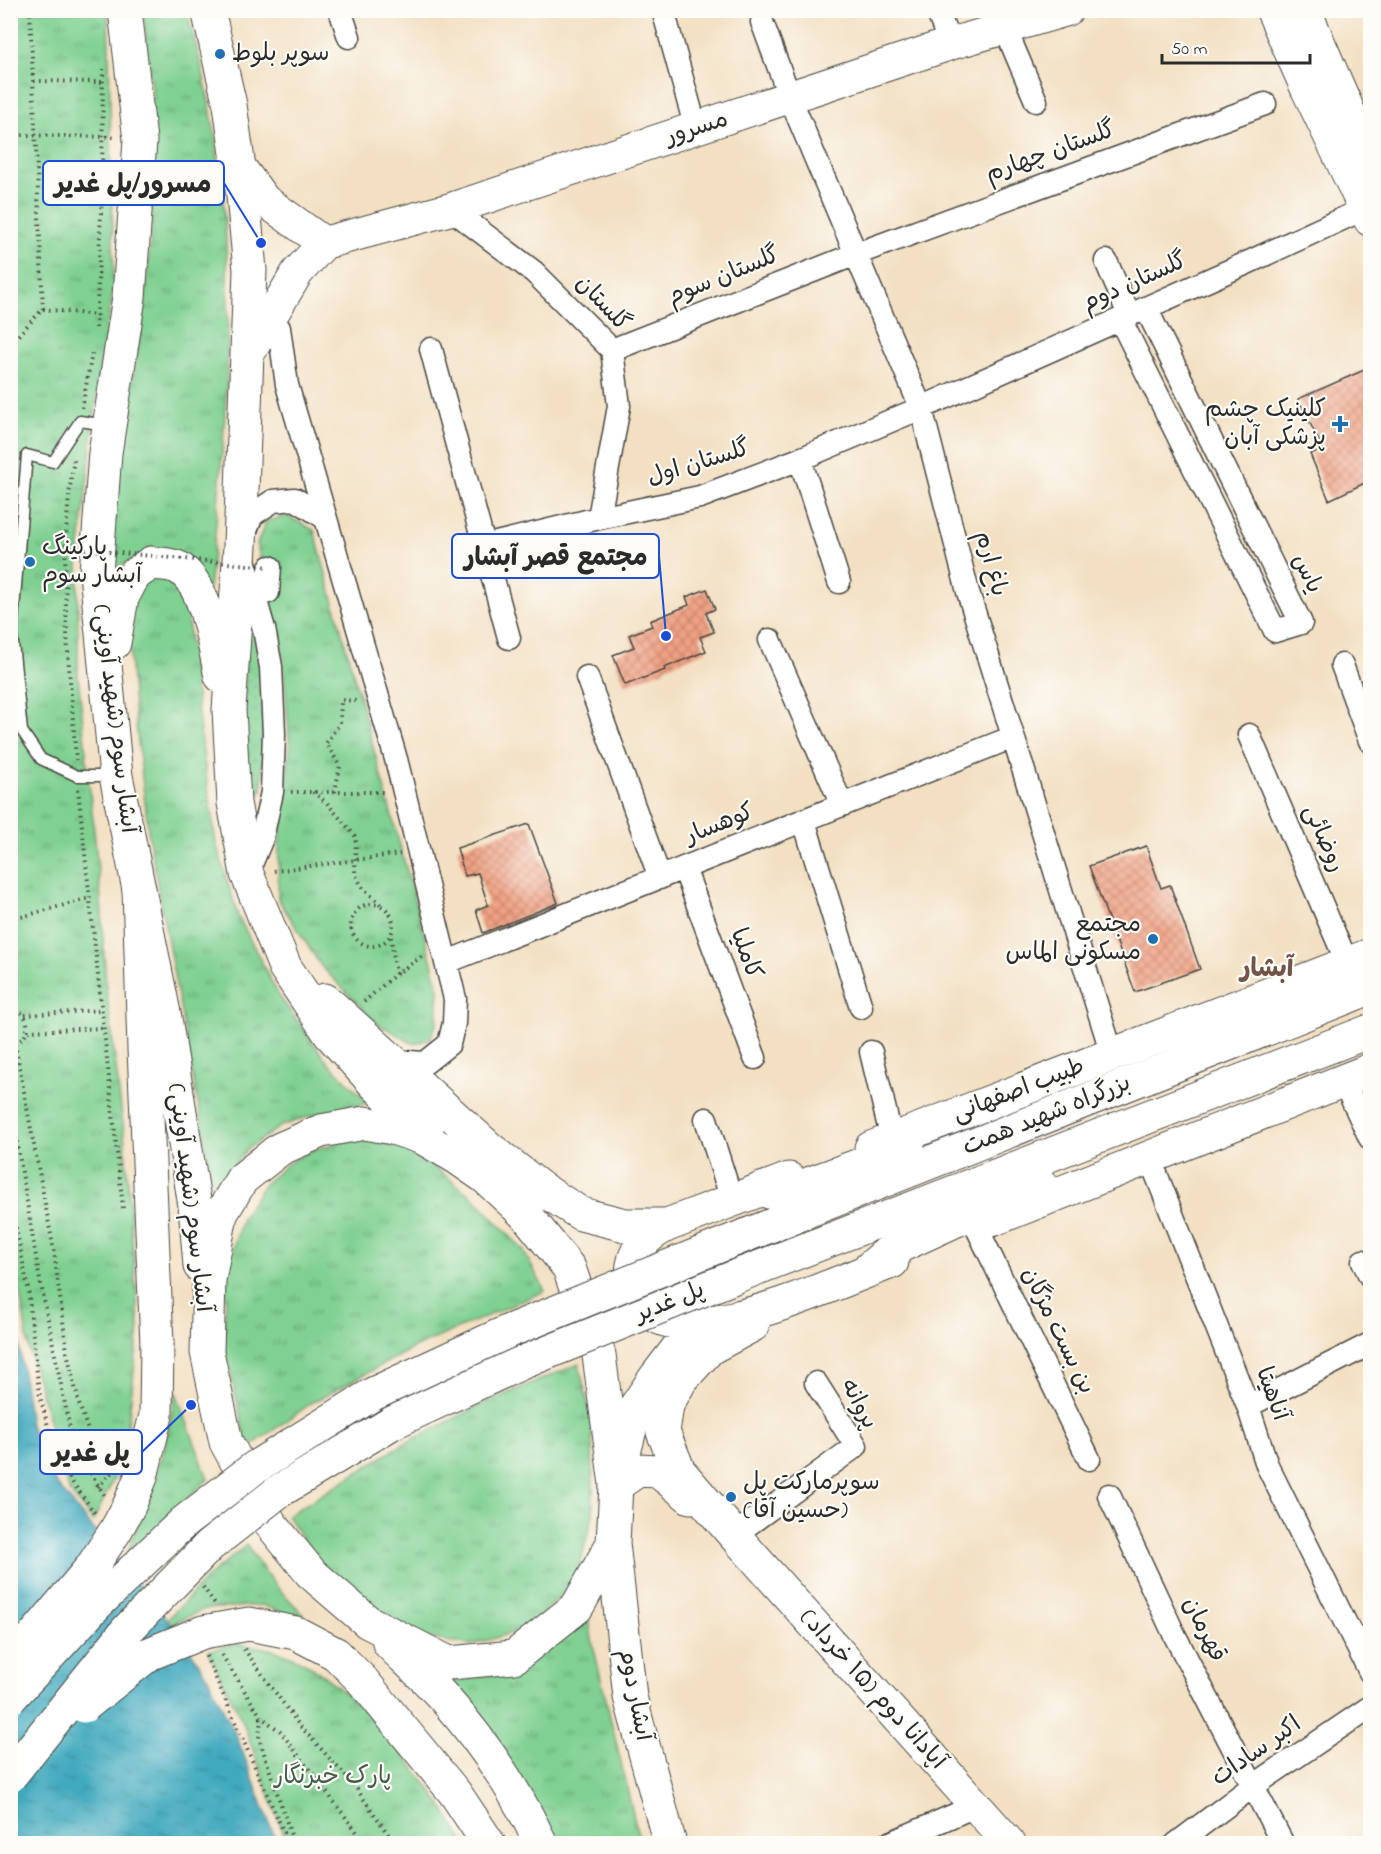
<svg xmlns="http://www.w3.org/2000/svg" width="1381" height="1854" font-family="'Indie Flower','Playpen Sans Arabic',sans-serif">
<defs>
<pattern id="grass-dots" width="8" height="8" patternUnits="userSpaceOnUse" patternTransform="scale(1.5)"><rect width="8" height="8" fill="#7fd091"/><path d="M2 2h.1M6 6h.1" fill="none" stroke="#68a977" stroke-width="1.8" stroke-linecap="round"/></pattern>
<pattern id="park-tufts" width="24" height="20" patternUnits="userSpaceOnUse" patternTransform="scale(1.5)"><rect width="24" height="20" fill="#7fd091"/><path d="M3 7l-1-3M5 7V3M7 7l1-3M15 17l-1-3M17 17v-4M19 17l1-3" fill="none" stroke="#68a977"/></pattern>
<pattern id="water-ripples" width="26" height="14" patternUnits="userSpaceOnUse" patternTransform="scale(1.5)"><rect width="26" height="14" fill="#3fa9be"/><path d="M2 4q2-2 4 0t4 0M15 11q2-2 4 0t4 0" fill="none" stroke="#358a9b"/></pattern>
<pattern id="building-cross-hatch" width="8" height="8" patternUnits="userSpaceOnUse" patternTransform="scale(1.5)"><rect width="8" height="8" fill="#f2a284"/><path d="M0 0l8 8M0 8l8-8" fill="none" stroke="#c4846c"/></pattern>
</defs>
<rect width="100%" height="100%" fill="#fdfcf7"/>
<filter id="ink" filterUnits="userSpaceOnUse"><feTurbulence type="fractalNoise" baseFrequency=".0167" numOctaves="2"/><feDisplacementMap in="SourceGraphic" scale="12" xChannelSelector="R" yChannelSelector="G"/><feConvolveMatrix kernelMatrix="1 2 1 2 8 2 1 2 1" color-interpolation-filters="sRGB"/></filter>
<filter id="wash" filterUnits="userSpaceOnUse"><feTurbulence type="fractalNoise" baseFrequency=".008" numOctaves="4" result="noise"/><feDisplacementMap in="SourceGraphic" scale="24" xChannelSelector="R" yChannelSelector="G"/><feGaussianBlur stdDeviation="1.35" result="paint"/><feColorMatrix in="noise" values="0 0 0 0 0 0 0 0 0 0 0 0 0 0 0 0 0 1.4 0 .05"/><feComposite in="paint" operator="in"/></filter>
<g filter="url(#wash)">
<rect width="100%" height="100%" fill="#f3e0c3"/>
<!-- grass -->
<path fill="url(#grass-dots)" stroke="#557e5e" stroke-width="1.5" d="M247,624l7,12 10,52 -2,101 -11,18 -9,-39z"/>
<!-- park -->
<path fill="url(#park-tufts)" stroke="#557e5e" stroke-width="1.5" d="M10,11h98l6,275 -14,80 -22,198v111l23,224 5,89 18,144 15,195 -15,132 -31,62 -24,-30 -40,-141 -18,-114z
M143,11h43c59,185 45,386 23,577l-81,-26 -16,11 3,-71 11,-93 16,-81 10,-105v-132z
M287,516l27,14 125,459 -2,34 -7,16 -16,5 -36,-20 -57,-58 -43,-67 1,-58 11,-92 -7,-91 -26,-114 9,-23z
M166,577l19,17 15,138 16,112 22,72 41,80 49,67 41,40 -50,10 -38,13 -34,23 -33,41 -64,-345 -16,-136 -7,-94 15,-33z
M372,1140l41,11 61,47 49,52 22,41 -132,57 -103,56 -62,44 -24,-103 3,-75 15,-52 23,-35 24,-20 24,-13 31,-9z
M579,1364l13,59 1,92 -17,64 -47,49 -58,17 -56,-9 -60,-37 -39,-41 -29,-42 115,-71 87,-44z
M176,1392l32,87 -83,81 40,-114z
M246,1545l28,39 38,39 -50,-18 -57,4 -49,22 52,-54z
M589,1620l4,25 47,198h-86l-103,-152 1,-9 43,-8 41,-15z
M235,1644c17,2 37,4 53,11 51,20 113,94 145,138 12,15 21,34 31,50h-177l-44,-121 -35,-71z"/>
<!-- water -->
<path fill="url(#water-ripples)" stroke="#356a74" stroke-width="1.5" d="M10,1280l20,144 10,28 15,30 125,153 26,39 31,63 40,106h-266z"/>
<g id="blocks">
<!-- building -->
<path fill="url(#building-cross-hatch)" d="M1371,367v113l-42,20 -19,-46 13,-5 -25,-50z
M707,589l8,20 -9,4 8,19 -14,5 6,14 -42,17 1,2 -40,15 -12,-30 21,-8 -5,-12 23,-9 -2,-5 39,-16 -3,-8z
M529,824l29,79 -75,30 -7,-23 12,-5 -10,-32 -13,3 -8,-28z
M1146,846l15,42 9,-3 30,84 -65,23 -46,-126z"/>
</g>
</g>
<g filter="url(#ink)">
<use href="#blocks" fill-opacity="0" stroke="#494642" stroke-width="1.5"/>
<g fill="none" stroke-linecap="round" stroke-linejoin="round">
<defs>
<path id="lane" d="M106,425l-26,-4 -27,41 -26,-7 -15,178 10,98 19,28 36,17h36"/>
<path id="street" d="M340,10l9,27
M663,10l33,119
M937,10l13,34
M762,22l28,76 131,310 47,184 144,462
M1005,28l31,73
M451,209l83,63 78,78 7,56 -20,112
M1106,261l23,54
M1120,319l155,312 26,-8 -155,-315
M279,328l8,57 109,374 59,240 -1,24 -5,21 -24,19 -33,-2
M431,349l78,289
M612,350l244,-96 409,-150
M800,459l39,123
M484,546l115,-28 101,-21 100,-38 121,-51 328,-146 121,-56
M255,596l13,-4 2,-25
M770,640l72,165
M1342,665l28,76
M587,677l73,201
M1249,735l99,230
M804,821l57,186
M684,868l71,190
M247,874l15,-36 10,-46 2,-58 -3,-67 -7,-38 -24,-83 12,-31 21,-14 22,-2 30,19
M447,962l566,-225
M871,1052l21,88
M1343,1080l27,58
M706,1119l26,81
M1149,1156l99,250 19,59 89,179
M976,1226l113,233
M1363,1261l7,15
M1248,1406l122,-62
M1109,1495l66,141 108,208
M734,1535l122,-89 -40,-63
M1370,1635l-14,9 14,28
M888,1844l87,-38
M1176,1844l77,-58 117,-79"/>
<path id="secondary" d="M1272,10l35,79 63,131
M1305,10l65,150
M238,165l26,35 60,43
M324,243l127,-34 499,-165 117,-34
M247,356l50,-83 27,-30
M734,1535l276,309"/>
<path id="primary" d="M125,10l15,130 -11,157 -24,156 -9,120 20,203 49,242 30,188 5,60
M208,10l22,95 13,90 7,75 -10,276 -11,164 5,93 13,71 38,93 45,67 44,49 54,53
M114,643l8,-45 12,-23 17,-12c8,1 21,1 28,5 28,17 35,78 42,108
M325,1000l164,148 53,41 39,25 44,11h42
M365,1123l28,5 30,10 33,19 29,20 42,39 42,52 30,87 17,130 -3,58 -36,64 -63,50 -65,6 -81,-41 -57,-49 -41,-50 -44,-81 -19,-90 2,-72 12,-66 21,-35 38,-30 41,-18z
M871,1148l499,-193
M789,1179l-122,46c-21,10 -34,24 -35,49 0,11 4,20 10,29 37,58 200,-25 250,-41
M992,1220l378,-150
M620,1469l16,-63 19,-28 23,-30 38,-25
M616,1485l22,-15 20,1 32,26
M734,1535l-55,-64 -16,-39 4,-27 14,-25 29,-32 43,-23
M613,1543l17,154 40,147
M389,1643c18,18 38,36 55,55 38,43 73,94 97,146"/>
<path id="highway" d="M139,889l5,160 13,295
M761,1189l11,4 15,-1 121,-45
M724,1244l646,-256
M866,1271l20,-17 16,-9 137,-63
M737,1276l633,-245
M362,1680l93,113 34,51"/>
</defs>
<!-- lane casing -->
<use href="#lane" stroke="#494642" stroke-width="13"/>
<!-- street casing -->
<use href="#street" stroke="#494642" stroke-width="25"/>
<!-- secondary casing -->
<use href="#secondary" stroke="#494642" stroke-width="34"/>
<!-- primary casing -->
<use href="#primary" stroke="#494642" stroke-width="35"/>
<!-- highway casing -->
<use href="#highway" stroke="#494642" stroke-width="35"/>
<!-- path -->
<path stroke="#494642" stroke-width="4" stroke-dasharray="1.5 4.5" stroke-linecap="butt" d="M34,81l70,1
M10,135l105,2
M43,309l54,6
M96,328l6,-139 1,-120
M10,344l33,-35 -13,-299
M82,408l10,-55
M74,460c-17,99 -5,201 2,300
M78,789l45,419
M291,792h94
M313,792l14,11 29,34 -1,37 8,14 19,18
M335,792l5,-26 -14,-23 14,-20 1,-23 19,1
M274,871l126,-17
M351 925a21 21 0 1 1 42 0a21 21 0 1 1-42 0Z
M10,920l80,-22
M391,937l5,37
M364,1002l32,-28 28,-19
M10,1008c23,3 23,34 0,36
M25,1015l77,-5
M28,1031l76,-3
M15,1044l39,207 13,101 12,52 16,46 19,22
M10,1100l29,175 34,169 33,54
M10,1198l18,90 11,104 18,69 40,55
M98,1487l16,-17
M203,1587l13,18
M244,1649l55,76 55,60 41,59
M222,1655l39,62 19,14 86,113
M206,1656l83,188
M261,1718l-2,20 35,106"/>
<!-- lane -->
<use href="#lane" stroke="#fff" stroke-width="10"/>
<!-- street -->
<use href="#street" stroke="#fff" stroke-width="22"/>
<!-- secondary -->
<use href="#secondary" stroke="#fff" stroke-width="32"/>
<!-- primary -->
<use href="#primary" stroke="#fff" stroke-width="33"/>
<!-- highway -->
<use href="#highway" stroke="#fff" stroke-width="33"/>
<defs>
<path id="highway-bridge" d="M10,1672l18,-29 63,-75 25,-38 13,-24 12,-29 15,-62 1,-71
M10,1698l86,-93 88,-83 70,-54 119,-74 136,-63 215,-87
M84,1706l65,-52 54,-22 46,-8 47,9 40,21 26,26
M10,1776l117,-146 82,-84 69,-54 114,-69 127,-59 218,-88"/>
</defs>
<!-- highway-bridge casing -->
<use href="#highway-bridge" stroke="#494642" stroke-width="35" stroke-linecap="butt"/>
<!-- path-bridge -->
<path stroke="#494642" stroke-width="4" stroke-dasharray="1.5 4.5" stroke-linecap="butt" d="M67,548l203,19"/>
<!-- highway-bridge -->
<use href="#highway-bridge" stroke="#fff" stroke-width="33"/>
</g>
</g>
<!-- markers -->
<g fill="#1f6fb2" stroke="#fdfcf7" stroke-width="2">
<circle cx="220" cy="54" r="6"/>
<path d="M1337 415h6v6h6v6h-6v6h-6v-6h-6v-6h6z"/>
<circle cx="30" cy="562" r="6"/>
<circle cx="1153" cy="939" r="6"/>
<circle cx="731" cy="1497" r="6"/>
</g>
<g text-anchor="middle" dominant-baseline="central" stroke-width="4.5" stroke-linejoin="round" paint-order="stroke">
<!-- poi labels -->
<g font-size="24" fill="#2b2b2b" stroke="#fdfcf7" text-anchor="start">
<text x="232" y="54">سوپر بلوط</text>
<text x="1326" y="410" text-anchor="end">کلینیک چشم<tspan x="1326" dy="28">پزشکی آبان</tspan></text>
<text x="42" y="548">پارکینگ<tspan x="42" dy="28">آبشار سوم</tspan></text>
<text x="1141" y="925" text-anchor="end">مجتمع<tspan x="1141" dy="28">مسکونی الماس</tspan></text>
<text x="743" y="1483">سوپرمارکت پل<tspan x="743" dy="28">(حسین آقا)</tspan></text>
</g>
<!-- street labels -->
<g font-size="24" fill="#2b2b2b" stroke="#fdfcf7">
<text transform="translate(697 129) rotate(-18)">مسرور</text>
<text transform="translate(1051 153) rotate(-20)">گلستان چهارم</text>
<text transform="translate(724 277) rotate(-22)">گلستان سوم</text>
<text transform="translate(1135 283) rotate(-24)">گلستان دوم</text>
<text transform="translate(602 304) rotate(47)">گلستان</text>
<text transform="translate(699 464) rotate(-17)">گلستان اول</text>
<text transform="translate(990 564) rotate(75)">باغ ارم</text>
<text transform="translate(1306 574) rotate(64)">یاس</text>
<text transform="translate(114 719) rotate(83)">آبشار سوم (شهید آوینی)</text>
<text transform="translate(720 825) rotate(-22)">کوهسار</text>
<text transform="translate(1323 839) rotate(67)">روضائی</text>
<text transform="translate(745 954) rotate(70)">کاملیا</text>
<text transform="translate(1019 1091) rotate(-21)">طبیب اصفهانی</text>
<text transform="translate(1047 1116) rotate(-22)">بزرگراه شهید همت</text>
<text transform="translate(189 1198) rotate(83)">آبشار سوم (شهید آوینی)</text>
<text transform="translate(670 1303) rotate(-22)">پل غدیر</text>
<text transform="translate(1057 1331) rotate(64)">بن بست مژگان</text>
<text transform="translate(1271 1394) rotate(70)">آناهیتا</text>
<text transform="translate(858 1404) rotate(62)">پروانه</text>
<text transform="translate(1203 1630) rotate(64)">قهرمان</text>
<text transform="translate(872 1690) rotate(48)">آپادانا دوم (۱۵ خرداد)</text>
<text transform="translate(634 1695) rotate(79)">آبشار دوم</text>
<text transform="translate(1257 1752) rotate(-35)">اکبر سادات</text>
</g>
<!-- park labels -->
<g font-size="24" fill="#445d4a" stroke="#fdfcf7">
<text x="333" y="1777">پارک خبرنگار</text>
</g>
<!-- neighbourhood labels -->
<g font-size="26" font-weight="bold" fill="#71554a" stroke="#fdfcf7">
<text x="1267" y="970">آبشار</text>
</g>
</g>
<!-- callouts -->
<path fill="none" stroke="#1d4ed8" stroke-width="2" d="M261 243L224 183M666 636L659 556M191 1405L142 1452"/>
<g fill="#1d4ed8" stroke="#fdfcf7" stroke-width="2">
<circle cx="261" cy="243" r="6"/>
<circle cx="666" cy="636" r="6"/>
<circle cx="191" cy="1405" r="6"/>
</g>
<g fill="#fdfcf7" stroke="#1d4ed8" stroke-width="2">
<rect x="43" y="161" width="181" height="44" rx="6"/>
<rect x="452" y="534" width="207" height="44" rx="6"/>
<rect x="40" y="1430" width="102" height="44" rx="6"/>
</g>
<g font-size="26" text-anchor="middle" font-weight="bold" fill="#2b2b2b">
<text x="133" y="192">مسرور/پل غدیر</text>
<text x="556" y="565">مجتمع قصر آبشار</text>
<text x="91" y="1461">پل غدیر</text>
</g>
<!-- margin -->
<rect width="1381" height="1854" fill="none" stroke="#fdfcf7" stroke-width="36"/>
<!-- scale -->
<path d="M1162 54v9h148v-9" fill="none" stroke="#2b2b2b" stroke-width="3"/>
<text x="1171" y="54" font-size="18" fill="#2b2b2b" stroke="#fdfcf7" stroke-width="4.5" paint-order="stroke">50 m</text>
</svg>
